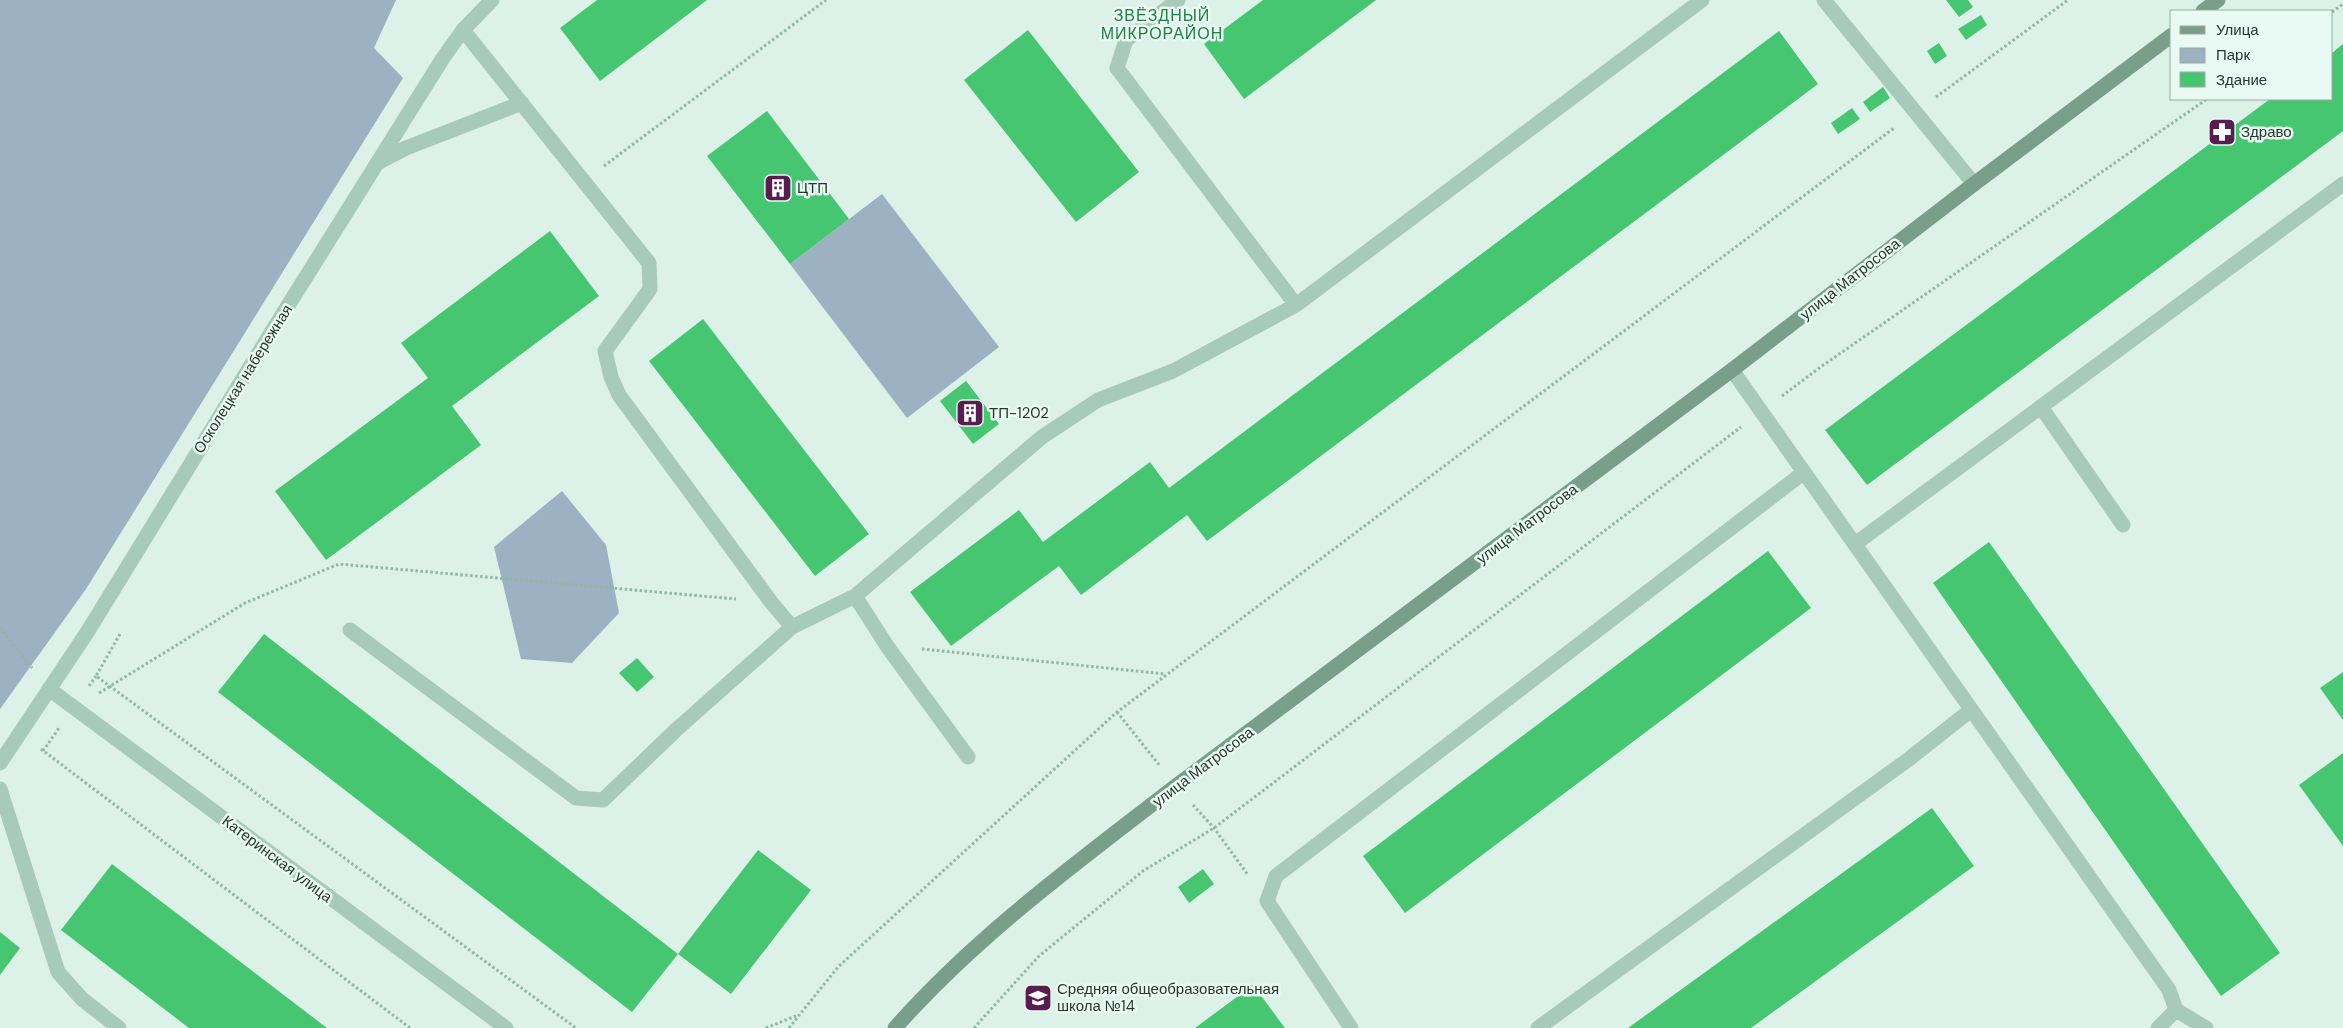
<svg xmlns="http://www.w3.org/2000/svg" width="2343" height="1028" font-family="'DM Sans',sans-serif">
<rect width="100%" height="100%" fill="#dcf2e9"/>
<!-- green -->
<path fill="#9cb1c1" d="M0,0h396l-22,48 29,30 -317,511 -86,120z
M882,194l117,153 -92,71 -117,-154z
M562,491l44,54 13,68 -47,50 -51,-4 -27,-112z"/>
<!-- building -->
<path fill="#46c670" d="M597,0h110l-107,81 -40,-53z
M1263,0h113l-132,99 -40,-55z
M1946,0h22l5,7 -14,10z
M1981,15l6,10 -21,15 -8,-11z
M1028,30l111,142 -63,50 -112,-142z
M1779,31l39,53 -611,457 -20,-26 -106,80 -22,-29 -108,80 -41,-54 109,-82 24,32 107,-80 19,26z
M1939,43l8,13 -12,8 -8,-13z
M2343,44v87l-476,354 -42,-55 445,-331h62v-46z
M1883,87l7,11 -20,14 -7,-10z
M1852,108l8,11 -22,15 -7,-11z
M767,111l82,108 -59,45 -83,-108z
M550,231l49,65 -147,110 29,39 -155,115 -51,-69 153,-113 -27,-35z
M703,319l166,215 -54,42 -166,-215z
M966,381l33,43 -26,20 -33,-43z
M1989,542l291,411 -59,43 -288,-413z
M1768,551l43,57 -406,305 -42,-57z
M264,634l414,320 -46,58 -414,-320z
M637,658l17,19 -17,15 -18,-19z
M2343,672v48l-23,-32z
M2343,753v93l-44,-61z
M1932,808l42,58 -223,162h-123z
M758,850l53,40 -80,104 -53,-40z
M112,864l215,164h-138l-128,-98z
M1203,869l11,15 -25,19 -11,-16z
M0,932l20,16 -20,27z
M1253,985l32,43h-90z"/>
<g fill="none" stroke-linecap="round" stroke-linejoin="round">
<!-- path -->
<path stroke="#92b6a5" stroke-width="3" stroke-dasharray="2.5 2.5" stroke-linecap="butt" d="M2332,12l11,-8
M1936,97l132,-97
M604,166l222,-166
M1782,396l40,-30 385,-267
M0,628l32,40
M120,634l-24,42 480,352
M922,649l243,25
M89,686l7,-10
M99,693l146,-90 94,-39 397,35
M1117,712l43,54
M41,749l369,279
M43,751l16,-23
M1193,805l21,23 34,47
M766,1028l32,-13
M789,1028l49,-61 279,-255 777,-584
M974,1028l65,-72 104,-85 71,-43 527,-401"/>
<!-- lane -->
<path stroke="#a8caba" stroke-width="15" d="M1178,0l-52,40 -9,28 179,237
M1824,0l150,184
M463,30l186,233 1,26 -45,62 6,26 8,18 152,207 21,25
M379,162l27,-14 116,-45
M1732,370l437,620 7,20 -18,18
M2041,407l82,118
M1855,544l488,-360
M855,596l32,50 81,111
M350,630l226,168 27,2 74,-71 115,-102 63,-31 187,-159 56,-37 75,-29 123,-66 406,-305
M0,789l58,183 24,27 37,29
M2176,1010l30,18
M1351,1028l-84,-127 9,-25 527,-403
M1538,1028l371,-269 62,-49"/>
<!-- street -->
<path stroke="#a8caba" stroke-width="15" d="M49,689l457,339
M0,763l88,-132 186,-303 169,-270 20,-28 29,-30"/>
<!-- secondary -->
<path stroke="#799e8a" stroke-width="15" d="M2203,11l15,-11
M895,1028c82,-93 184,-167 281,-242l556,-416 242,-186 198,-149"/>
</g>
<!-- icons -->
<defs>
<symbol id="pharmacy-square" viewBox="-11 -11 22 22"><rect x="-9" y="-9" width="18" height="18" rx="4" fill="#581d50" stroke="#e8faf3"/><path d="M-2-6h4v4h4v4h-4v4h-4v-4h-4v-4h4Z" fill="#fff"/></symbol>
<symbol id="building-square" viewBox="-11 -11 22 22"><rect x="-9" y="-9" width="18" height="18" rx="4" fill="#581d50" stroke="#e8faf3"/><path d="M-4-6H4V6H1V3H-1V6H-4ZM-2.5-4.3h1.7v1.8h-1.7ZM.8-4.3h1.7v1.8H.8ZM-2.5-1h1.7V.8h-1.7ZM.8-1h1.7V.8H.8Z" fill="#fff"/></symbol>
<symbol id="school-square" viewBox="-11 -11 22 22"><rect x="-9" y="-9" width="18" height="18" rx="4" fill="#581d50" stroke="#e8faf3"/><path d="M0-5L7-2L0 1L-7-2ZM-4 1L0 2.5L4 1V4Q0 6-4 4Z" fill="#fff"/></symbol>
</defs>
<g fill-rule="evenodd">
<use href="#pharmacy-square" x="2206" y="116" width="32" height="32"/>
<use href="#building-square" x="762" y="172" width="32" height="32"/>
<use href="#building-square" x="954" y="397" width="32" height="32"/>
<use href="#school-square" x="1022" y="982" width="32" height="32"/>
</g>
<g text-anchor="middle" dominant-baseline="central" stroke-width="5" stroke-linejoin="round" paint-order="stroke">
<!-- poi labels -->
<g font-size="15" fill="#28372e" stroke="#e8faf3" text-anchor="start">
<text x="2241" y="132">Здраво</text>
<text x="797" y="188">ЦТП</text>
<text x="989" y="413">ТП-1202</text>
<text x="1057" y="989">Средняя общеобразовательная<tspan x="1057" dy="17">школа №14</tspan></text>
</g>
<!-- street labels -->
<g font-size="15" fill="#28372e" stroke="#e8faf3">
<text transform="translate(1850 279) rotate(-38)">улица Матросова</text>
<text transform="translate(243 379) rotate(-58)">Осколецкая набережная</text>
<text transform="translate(1527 524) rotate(-37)">улица Матросова</text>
<text transform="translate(1203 767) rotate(-37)">улица Матросова</text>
<text transform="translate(277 859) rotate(37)">Катеринская улица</text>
</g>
<!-- neighbourhood labels -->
<g font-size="16" letter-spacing="1" fill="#208040" stroke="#e8faf3">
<text x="1162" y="15">ЗВЁЗДНЫЙ<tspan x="1162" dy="18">МИКРОРАЙОН</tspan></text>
</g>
</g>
<!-- legend -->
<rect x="2170" y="10" width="162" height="90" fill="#e8faf3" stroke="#9baca4"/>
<rect x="2180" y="26" width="25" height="8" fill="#799e8a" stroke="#9baca4"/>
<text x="2216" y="35" font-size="15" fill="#28372e">Улица</text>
<rect x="2180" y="48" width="25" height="15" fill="#9cb1c1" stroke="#9baca4"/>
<text x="2216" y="60" font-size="15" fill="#28372e">Парк</text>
<rect x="2180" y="72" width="25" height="15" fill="#46c670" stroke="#9baca4"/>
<text x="2216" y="85" font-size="15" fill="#28372e">Здание</text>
</svg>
